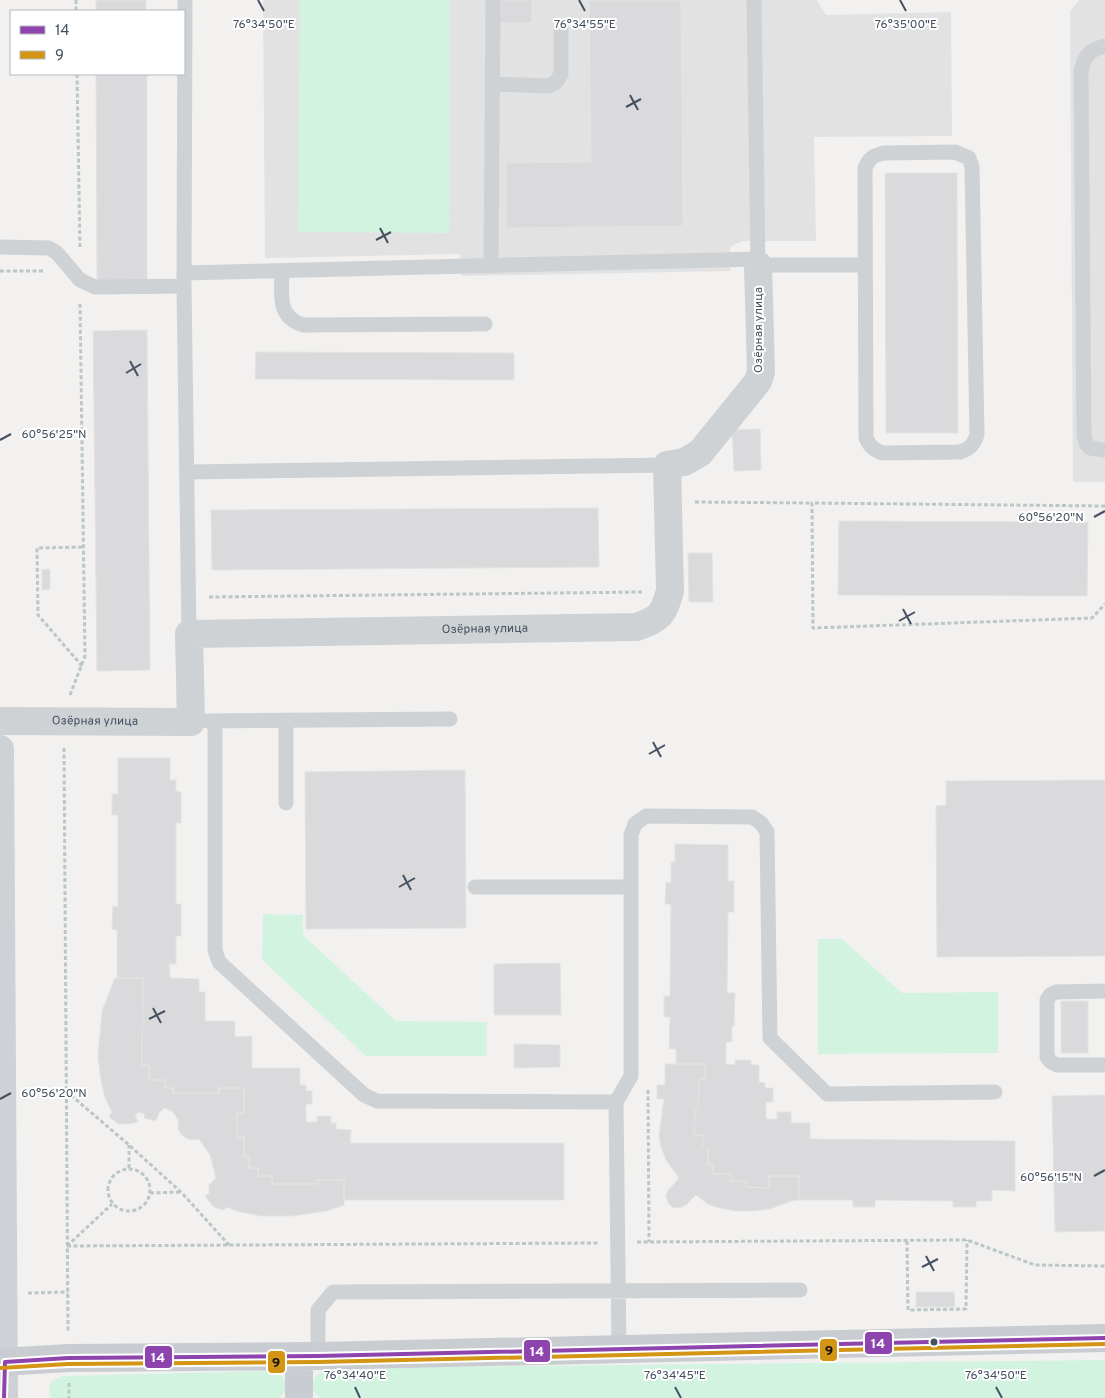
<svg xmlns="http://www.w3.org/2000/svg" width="1105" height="1398" font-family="Overpass,sans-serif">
<rect width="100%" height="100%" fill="#f2f1f0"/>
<!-- education -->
<path fill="#e3e2e3" d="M263,0h554l9,15 125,-3 1,124 -138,1 2,104h-74l-12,6v24l-269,5 -1,-22 -195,4z
M1079,0h26v482h-32l-3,-471z"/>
<!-- green -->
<path fill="#d3f3e1" d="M300,0h150l-1,233 -151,-1z
M263,914l40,1v20l93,86 91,1v34h-121l-104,-96z
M818,939h24l60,54 96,-1v61l-180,1z
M1105,1360v38h-786c-15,-16 -2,-26 14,-30z
M270,1371l6,1 8,6c2,7 2,16 -5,20h-228c-3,-6 -1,-12 0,-17l12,-5z"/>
<!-- building -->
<path fill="#dadadc" stroke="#e3e3e3" d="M96,0h50v11h-50z
M500,0h32v23h-33z
M589,0h92l2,226 -177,2v-65l85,-1z
M96,74h51v206h-50z
M885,173h72l1,260h-72z
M147,330l3,340 -53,1 -4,-340z
M256,352l258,1v27l-259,-1z
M760,429l1,41 -27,1 -2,-41z
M598,508l1,59 -387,3 -1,-60z
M839,521l249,1 -1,74 -249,-1z
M688,553h24l1,49h-24z
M50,569v20l-8,1v-20z
M118,758h52v22h6v11l5,1v31h-5v81h5v32h-5v28h-7l1,14 29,1v13h6v29h30v16l17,-1v32h48v17h6v6h6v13h-6v18h11v-6h14v7h5v6l15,1 -1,13h214v57h-220v-20h-27v4h-45v-8h-14v-8h-9v-11h-5v-20h-7v-24h7v-25h-25v5h-46v-5h-8v-8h-16v-15h-7l1,-87h-26v-48l-5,-1 1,-23 5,1v-92h-6v-21h6z
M465,770l1,158 -160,1 -1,-157z
M1105,780v176l-168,1 -1,-151 10,-1v-24z
M675,844l53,1v36h6v31h-6l-1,81h8l-1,33h-2v16h-6v22l9,1v-5h16v5h8v17l6,1v5h8v14h-7v17h11v-7h14v11h19v16l205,2v50l-23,-1v11h-16v6h-23v-6l-78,-1v7h-22v-7h-54v-24h-30v12l-23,-1v-6h-15l1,-7h-19v-9h-5v-16l-6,-1 1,-13h-9l1,-25h3l1,-31h6v-15h-29v-15h-7l1,-32h-6v-21h6l1,-92h-6l1,-22 5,1v-21h4z
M560,963l1,52h-67v-51z
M115,978h28l-1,87h7v15h16v8h8v5h46v-5h25v25h-7v24h7v20h5v11h9v8h14v8h45v-4h27v25l-18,6 -34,5h-31l-25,-5 -10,-4 -2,3 -5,-1 -6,-3 -8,-10 4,-2v-9l7,-7 -6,-23 -11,-16 -7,1 -6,-2 -5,-4 -3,-5 1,-8 -7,-10 -8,-3 -5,5 -3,8 -12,-3 1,-4 -6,-2 -4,3 3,7 -10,2h-9l-10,-7 3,-5 -7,-14 -4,-17 -3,-25 4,-45z
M1061,1001h27v52h-27z
M514,1044l46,1v22l-46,1z
M665,1064h40v15h-6l-1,31h-3l-1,25h9l-1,13 6,1v16h5v9h19l-1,7h15v6l23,1v-12h30v24l-8,1 -21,8 -17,2h-18l-19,-4 -8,-3 -12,-9 -9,9 -7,4 -8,-1 -3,-3 -3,-8 1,-4 12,-14 -13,-18 -5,-13 -2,-11 5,-37h-7v-14h8z
M1105,1095v136l-50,1 -3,-136z
M916,1292h38l1,15h-39z"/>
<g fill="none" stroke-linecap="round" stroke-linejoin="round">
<!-- path -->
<path stroke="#bac7c4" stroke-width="3" stroke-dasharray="4 2.5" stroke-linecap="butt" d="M76,0v11
M77,74l3,174
M0,271h45
M695,502l117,1
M1105,506l-293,-3 1,125 279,-10 13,-14
M209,597l433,-5
M82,666l-44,-51 -1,-67 47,-1
M70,695l15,-39 -5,-354
M64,748l4,583
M648,1090l1,152
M66,1091l63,54 52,47 48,53
M129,1168v-23
M108 1190a21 21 0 1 1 42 0a21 21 0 1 1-42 0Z
M150,1193l31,-1
M907,1241l1,69 58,-1 1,-69
M637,1242l330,-2 68,25 70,1
M67,1246l531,-3
M67,1246l45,-42
M28,1293l40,-1
M69,1383v15"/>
<!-- service -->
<path stroke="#ced2d5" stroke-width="15" d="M754,0l4,265h107
M1105,46c-16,4 -21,10 -24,26l3,364 2,7 4,5 15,2
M492,84l57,2 7,-4 5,-8v-44
M955,152l14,6 3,9 5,268c-4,10 -7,14 -17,17l-77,1c-9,-3 -13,-6 -17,-15l-1,-270c4,-10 9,-13 19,-15z
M0,247l49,1 8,5 23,27 15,7 89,-1 1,-286
M491,266l2,-266
M282,271c0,23 -6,45 21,54l182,-1
M184,273l574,-14
M184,286l5,348
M187,472l480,-7
M207,721l243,-2
M215,721v229l4,12 145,133 13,6 239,1
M286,803v-82
M475,887h156
M1105,991l-49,1 -6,3 -3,5v57l4,5 6,3h48
M619,1350l-3,-248 15,-26v-241l4,-11 11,-8 106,1 9,6 6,9 3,206 57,56 168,-2
M318,1356v-46l15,-18 467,-2"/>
<!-- minor -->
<path stroke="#ced2d5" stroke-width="28" id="s1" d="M0,721l191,1 -2,-88 448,-7c24,-9 26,-12 33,-36l-3,-126 17,-3 16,-9 51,-63 7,-9 3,-9 -3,-107"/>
<!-- secondary -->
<path stroke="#ced2d6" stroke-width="28" d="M0,749l4,649"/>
<!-- primary -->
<path stroke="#c9ccd1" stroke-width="28" d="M299,1357v41
M0,1362l68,-4 250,-2 787,-18"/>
<defs>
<path id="bus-1" d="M4,1398l1,-36 63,-4 250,-2 787,-18"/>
<path id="bus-2" d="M0,1368l68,-4 250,-2 787,-18"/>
</defs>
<!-- bus-1 casing -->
<use href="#bus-1" stroke="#fff" stroke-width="8"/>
<!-- bus-2 casing -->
<use href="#bus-2" stroke="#fff" stroke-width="8"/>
<!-- bus-1 -->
<use href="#bus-1" stroke="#8e44ad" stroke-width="4"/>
<!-- bus-2 -->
<use href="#bus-2" stroke="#d39513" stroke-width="4"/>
</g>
<!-- ticks -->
<path fill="none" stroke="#455160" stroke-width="2" d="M258,0l6,11M579,0l6,11M900,0l6,11M630,95l8,15M626,107l15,-8M380,228l8,15M376,240l15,-8M130,361l8,15M126,373l15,-9M0,440l11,-6M1094,517l11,-6M903,609l8,15M899,621l16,-9M653,742l8,15M649,754l16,-9M403,875l8,15M399,887l16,-9M153,1008l8,15M149,1019l16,-8M0,1099l11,-6M1094,1176l11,-6M926,1256l8,15M922,1267l16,-8M355,1387l5,11M675,1387l6,11M996,1387l6,11"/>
<!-- markers -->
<circle fill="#455160" stroke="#fff" stroke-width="2" cx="934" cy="1342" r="4.5"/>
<g text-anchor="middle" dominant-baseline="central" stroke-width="4" stroke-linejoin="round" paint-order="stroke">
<!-- street labels -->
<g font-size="12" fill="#455160" stroke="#fff">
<text transform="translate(759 330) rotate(-90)">Озёрная улица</text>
<text stroke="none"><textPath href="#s1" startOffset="575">Озёрная улица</textPath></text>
<text stroke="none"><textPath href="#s1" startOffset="95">Озёрная улица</textPath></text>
</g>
</g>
<g font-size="12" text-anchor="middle" fill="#455160" stroke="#fff" stroke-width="4" stroke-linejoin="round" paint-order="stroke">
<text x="264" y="28">76°34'50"E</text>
<text x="585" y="28">76°34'55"E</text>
<text x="906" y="28">76°35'00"E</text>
<text x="54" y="438">60°56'25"N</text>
<text x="1051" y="521">60°56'20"N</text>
<text x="54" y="1097">60°56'20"N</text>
<text x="1051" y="1181">60°56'15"N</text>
<text x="355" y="1379">76°34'40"E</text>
<text x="675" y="1379">76°34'45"E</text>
<text x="996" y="1379">76°34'50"E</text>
</g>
<g stroke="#fff" stroke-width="2">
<rect x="864" y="1331" width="29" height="24" rx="5" fill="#8e44ad"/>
<rect x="819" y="1338" width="19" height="24" rx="5" fill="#d39513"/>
<rect x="523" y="1339" width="28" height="24" rx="5" fill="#8e44ad"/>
<rect x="144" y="1345" width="29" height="24" rx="5" fill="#8e44ad"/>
<rect x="267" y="1350" width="19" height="24" rx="5" fill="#d39513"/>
</g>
<g font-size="14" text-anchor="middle" font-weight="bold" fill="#fff">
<text x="878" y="1348">14</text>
<text x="537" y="1356">14</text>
<text x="158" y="1362">14</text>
</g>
<g font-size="14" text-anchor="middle" font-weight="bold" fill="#111">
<text x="829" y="1355">9</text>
<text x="276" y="1367">9</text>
</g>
<!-- legend -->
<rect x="10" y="10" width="175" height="65" fill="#ffffff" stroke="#b5b9bf"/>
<rect x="20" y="26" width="25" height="8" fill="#8e44ad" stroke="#b5b9bf"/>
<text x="55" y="35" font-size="15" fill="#455160">14</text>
<rect x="20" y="51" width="25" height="8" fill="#d39513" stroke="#b5b9bf"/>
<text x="55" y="60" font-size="15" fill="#455160">9</text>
</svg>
